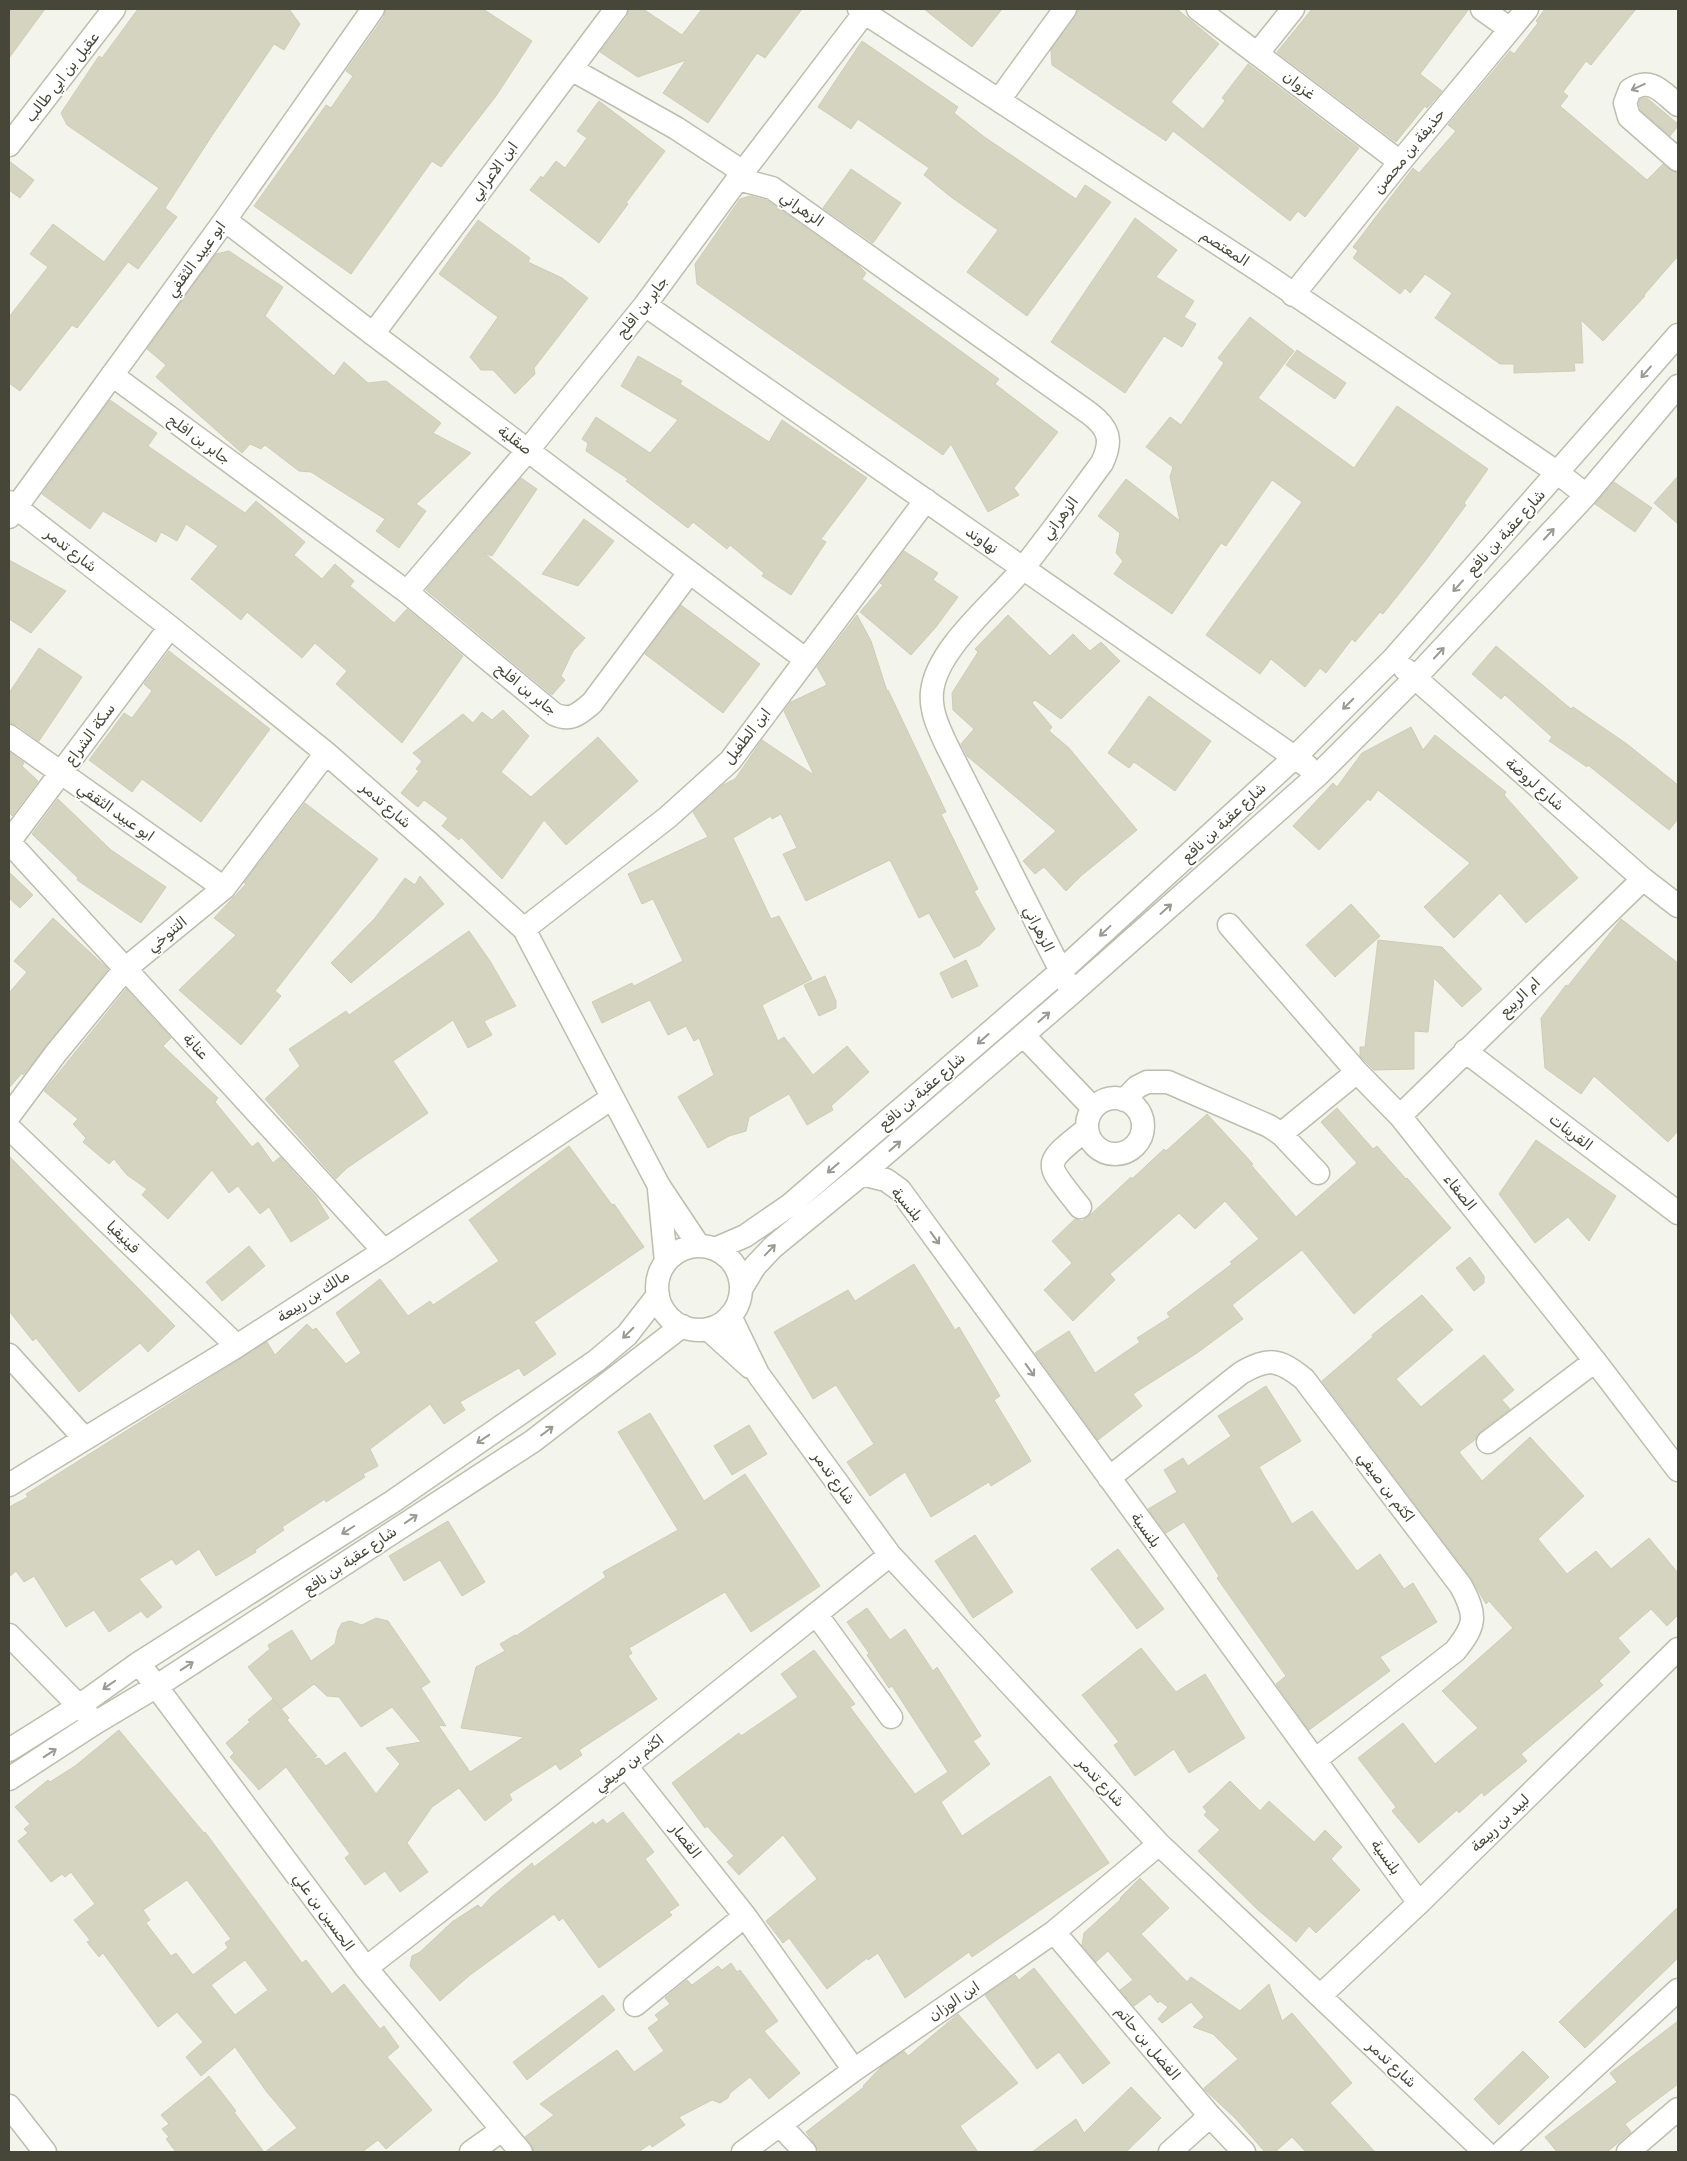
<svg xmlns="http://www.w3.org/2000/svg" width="1687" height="2161" font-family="Rubik,'Noto Sans Arabic',sans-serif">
<rect width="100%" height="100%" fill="#f3f4eb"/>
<!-- building -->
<path fill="#d4d4c1" stroke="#ceceb5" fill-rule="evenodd" d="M9,9h36l-36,49z
M138,9h151l11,15 -16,26 -10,-6 -61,90 -48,74 12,9 -39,52 -10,-7 -51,66 -5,-3 -52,66 -11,-8v-66l39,-50 -18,-13 23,-30 51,38 55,-74 -92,-63 -6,-12 38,-57 3,2z
M386,9h97l49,32 -36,55 -55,71 -9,-6 -81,113 -97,-68 72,-101 5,3 22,-32 -7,-5 38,-54z
M629,9h14l39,26 20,-26h100l-37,49 -8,-5 -49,70 -45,-30 23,-33 -48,17 -38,-25 27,-35z
M924,9h78l-30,38z
M1079,9h98l42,35 -48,58 32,27 22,-28 -3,-3 26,-34 111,84 -54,69 -7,-6 -8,10 -117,-90 -7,10 -114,-76 -1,-15z
M1312,9h157l-49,65 22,17 -15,17 -2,-2 -29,36 -119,-90z
M1545,9h91l-45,56 -5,-4 -23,31 5,4 -8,10 87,74 16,-16 7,6 8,3v83l-34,39 1,1 -42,45 -22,-21 2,43h-9l1,8 -61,2v-9h-14l-65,-46 17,-25 -27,-19 -15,19 -5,-5 -5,6 -47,-36 5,-7 -5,-4 60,-79 6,5 37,-42 -8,-6 62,-74 4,3 24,-31 -2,-2z
M862,41l96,66 -4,6 29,23 93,63 9,-14 26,17 -84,114 -60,-44 31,-42 -47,-33 -27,-22 5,-7 -71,-49 -7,10 -33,-22z
M1647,98l31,26v2l-8,10 -29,-26 -2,-6 1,-5z
M599,101l66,50 -39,52 2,1 -29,39 -69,-53 11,-14 2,2 13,-17 9,7 22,-30 -10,-7z
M9,161l25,19 -14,18 -11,-8z
M851,169l50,34 -28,40 -50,-35z
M750,196l16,4 92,65 8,8 -4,6 137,100 -4,5 63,48 -44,56 5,7 -31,17 -37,-68 -8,11 -246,-171 -2,-20 45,-65z
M1135,218l42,32 -21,27 38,24 -10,16 12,7 -14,23 -18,-11 -39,57 -74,-51z
M478,220l52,38 -2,4 34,16 26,20 -54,70 1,6 -20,20 -22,-24h-12l-11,-13 28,-40 -59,-43z
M229,251l54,36 -18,29 69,60 10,-14 24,21 18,-2 55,42 -8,10 38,20 -55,51 10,7 -27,37 -23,-17 9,-12 -74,-47 -12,-1 -34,-26 -4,4 -11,-5 -8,9 -86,-76 10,-12 -19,-16 69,-95z
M1250,317l44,34 -36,47 96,70 43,-62 91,63 -24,34 2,2 -41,56 -42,53 -3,-2 -25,30 -3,-3 -26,34 -6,-5 -15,19 -34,-28 -11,15 -54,-39 96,-133 -30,-22 -46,66 -5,-3 -49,71 -58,-40 9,-13 -7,-8 4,-20 -22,-17 28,-37 54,42 -10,-44 3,-10 -27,-20 24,-30 11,8 43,-62 -6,-5z
M1297,350l49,33 -11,16 -49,-34z
M638,356l44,25 -2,3 89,58 13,-22 85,58 -46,61 5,3 -35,53 -29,-19 2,-3 -34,-28 -3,4 -34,-27 -5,6 -62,-47 2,-2 -42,-28 2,-8 -6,-4 14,-22 54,36 28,-33 -57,-34z
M110,400l47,33 -9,13 97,67 11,-12 49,41 -11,13 28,24 13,-15 19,17 -4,5 44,37 13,-14 56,47 -61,87 -66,-59 11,-13 -32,-28 -13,15 -55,-46 -6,8 -50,-41 27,-33 -32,-22 -9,17 -16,-9 -5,10 -53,-31 -13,18 -48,-35z
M1678,476v48l-24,-21z
M521,478l16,11 -45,67 -8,-3 101,85 -12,13 -12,25 4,4 -13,15 -126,-105z
M1614,482l38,26 -17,24 -40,-28z
M584,519l30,22 -36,45 -36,-12z
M904,551l34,22 -5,7 25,17 -22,30 -25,28 -51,-43 23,-27 -3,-2z
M9,560l57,31 -35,42 -22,-14z
M681,605l79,59 -37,49 -78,-59z
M857,615l14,26 16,50 1,-1 58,122 -5,2 37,75 -4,2 21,38 -15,16 -26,13 -25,-45 -10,5 -29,-58 -84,41 -23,-47 14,-6 -16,-34 -9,5 -1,-3 -38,22 38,81 8,-3 33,63 -50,26 16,36 6,-4 29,38 34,-29 22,26 -38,34 2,4 -26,15 -18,-31 -40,23 -3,14 -17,5 -21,12 -30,-51 36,-22 -15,-37 -5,3 -8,-15 -18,9 -18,-35 -48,23 -10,-21 40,-19 2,3 49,-25 -30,-62 -11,5 -14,-30 80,-37 -15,-25 30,-27 12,-6 27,-39 52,35 -30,-64 7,-9 36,-17 -10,-18z
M1008,615l42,41 23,-22 17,17 11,-9 19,19 -59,58 -26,-19 -3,3 20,24 -3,4 20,17 68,82 -56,46 -15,15 -22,-24 -9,7 -12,-13 33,-30 -89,-75 -6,-12 13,-15 -21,-19 -1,-17 26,-41 -3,-3z
M1496,646l75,63 2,-2 54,37 51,41v34l-9,11 -81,-65 -1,2 -38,-26 3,-4 -47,-42 -4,4 -29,-25z
M39,648l43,29 -43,64 -22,-16 -8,-2v-30z
M169,651l101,78 -69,93 -59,-43 -10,13 -43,-32 35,-47 8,5 20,-27 -8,-7z
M1149,696l62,45 -36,50 -41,-29 -5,6 -21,-15z
M503,710l26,26 -28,36 30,25 67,-60 40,44 -72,64 -22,-25 -42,59 -41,-42 -2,3 -17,-14 6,-8 -24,-18 -6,7 -17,-14 18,-22 -3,-2 6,-8 -9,-8 50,-39 10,9 9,-11 10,8z
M1411,727l12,23 12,-15 71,57 -2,3 74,83 -52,45 -26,-30 -46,45 -30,-31 46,-44 -92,-73 -8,11 -2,-2 -49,51 -26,-24 40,-43 4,4 25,-34z
M9,752l15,11 -2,3 16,15 -26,35 -3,-4z
M58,799l53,51 55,37 -25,36 -64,-43 1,-2 -46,-44z
M305,803l73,56 -103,132 6,5 -40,49 -62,-55 57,-55 -22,-17 32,-34 -2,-1z
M9,872l24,23 -13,13 -11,-10z
M420,876l24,28 -93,79 -20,-20 44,-45 30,-40 10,7z
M1351,904l29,32 -45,41 -29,-32z
M53,918l55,51 -85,106 -1,-2 -13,15v-95l18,-21 -13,-11z
M1621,919l57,44v168l-10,11 -74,-66 -13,18 -36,-26 -4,-50 25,-33 2,1z
M469,931l21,30 26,45 -32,15 8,14 -24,13 -15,-28 -60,41 35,52 -81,55 -11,11 -71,-80 35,-33 -11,-17 57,-38 3,4z
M1378,940l64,7 40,42 -20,18 -28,-29 -6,54 -14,-1v38l-40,1 -14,-14v-9h5z
M966,960l12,26 -26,12 -12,-25z
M825,976l11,25v7l-17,8 -15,-31z
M126,989l45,49 -8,8 55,52 -3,4 37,45 6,-5 15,21 7,-6 36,40 13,21 -38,24 -22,-35 -9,7 -22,-28 -9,7 -17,-23 -44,49 -26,-24 5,-6 -20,-14 -13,-16 -5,5 -26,-22 3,-4 -13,-14 5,-5 -34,-28z
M1337,1108l36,41 4,-3 29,33 1,-1 44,50 -97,86 -52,-64 -70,55 11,14 -46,34 -64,41 9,12 -44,34 -63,-87 34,-22 26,42 45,-31 -3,-4 33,-21 -3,-4 65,-49 -2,-2 29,-23 -34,-38 -30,28 -16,-16 -69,61 5,6 -42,41 -29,-31 28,-27 -20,-22 23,-22 7,2 6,-4 43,-40 1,2 32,-30 2,2 41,-37 46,50 -2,1 45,52 61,-54 -36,-41z
M1536,1140l80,56 -27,45 -21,-24 -33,26 -36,-49z
M569,1146l43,59 2,-1 30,43 -110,75 22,32 -32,22 -5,-8 -59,34 5,8 -21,14 -14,-20 -60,45 8,17 -15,8 2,3 -39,25 -1,-3 -43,28 2,3 -29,20 1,2 -40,24 -17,-27 -23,16 -4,-6 -33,20 23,28 -15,11 -6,-7 -32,21 -15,-22 -28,17 -32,-51 -10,6 -8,-11 -7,6v-70l19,-10 -2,-3 241,-152 8,13 32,-31 6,6 3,-2 30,36 15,-11 -25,-40 44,-34 28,37 22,-15 3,4 66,-44 -30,-41z
M9,1156l166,170 -27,26 -8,-9 -61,49 -43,-54 -3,3 -24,-30z
M249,1246l16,20 -43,35 -16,-19z
M1470,1257l14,19v7l-10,8 -18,-23z
M914,1264l41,66 4,-3 41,69 -6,4 37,61 -40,25 -2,-4 -58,35 -26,-45 -35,24 -23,-34 27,-18 -38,-59 -23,14 -39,-67 74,-42 7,11z
M1422,1295l31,35 -57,49 25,28 63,-52 30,35 -12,10 8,9 -30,23 -4,7 -17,13 23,29 48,-44 54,59 -46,43 29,35 29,-23 15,18 38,-31 29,35v42l-11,11 -16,-17 -33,29 12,14 -31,29 4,4 -82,69 6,7 -43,35 -2,-4 -23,21 -2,-3 -38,33 -27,-32 4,-4 -38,-49 45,-35 32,41 43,-36 -36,-37 71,-63 -24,-27 -3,3 -15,-26 -149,-197 51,-44 -1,-2z
M1266,1386l35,55 -42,26 33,57 20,-13 45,60 23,-17 24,35 9,-6 24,39 -57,35 10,14 -81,59 -33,-46 10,-8 -69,-98 2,-2 -35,-54 -18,11 -18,-24 29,-17 -13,-22 19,-12 5,8 43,-30 -13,-20z
M650,1413l54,88 41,-27 75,112 -69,46 -26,-40 -96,56 3,5 -4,3 29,43 -78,51 3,5 -22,15 -4,-6 -47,30 3,6 -27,21 -26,-33 -27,19 -25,36 21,29 -28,20 -15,-21 -20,14 -20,-27 5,-4 -64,-87 -27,23 -29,-33 4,-4 -8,-10 24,-21 -2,-2 25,-21 16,19 -2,2 30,36 -6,4 8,-2 7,8 19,-14 31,42 24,-30 -14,-16 35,-6 -29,-35 -31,20 -22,-30 -12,-1 -13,-12 -33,25 -33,-42 22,-18 -2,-4 24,-15 19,31 24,-17 3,-14 4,-7 8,-2 12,4 14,-7 12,3 42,61 -9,6 25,38 -8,-1 32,47 54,-35 -63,-9 15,-61 29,-16 -5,-7 15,-9 1,1 90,-59 -3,-5 75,-42 -60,-98z
M749,1425l18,29 -35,21 -18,-29z
M448,1521l37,61 -23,14 -22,-36 -36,21 -15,-25z
M975,1535l38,57 -40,26 -38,-57z
M1118,1549l46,60 -27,20 -46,-60z
M867,1608l23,32 15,-11 28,42 4,-4 44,69 -8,5 17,23 -49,38 21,34 88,-60 59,87 -137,94 -3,-5 -64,46 -27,-45 -10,7 -1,-2 -40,31 -38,-51 -6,5 -17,-22 51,-42 -34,-44 -44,40 -12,-13 7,-6 -27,-30 -2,2 -33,-45 67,-50 2,3 57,-39 -17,-23 33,-24 41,54 -5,3 65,87 33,-22 -56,-86 -3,2 -22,-33 2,-2 -22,-31z
M1141,1648l35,44 29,-18 40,64 -56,35 -15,-24 -39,27 -21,-31 5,-3 -37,-47z
M119,1730l85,103 1,-1 97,131 4,-3 26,34 12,-10 36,45 4,-3 15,21 -12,10 45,53 -46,39 -8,-9 -16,12h-97l32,-24 -31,-37 -31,-44 -34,29 -15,-19 17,-15 -26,-30 -19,15 -55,-74 -4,4 -12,-15 3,-2 -16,-20 21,-16 -24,-32 -6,5 -3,-3 -11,8 -33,-41 10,-8 -4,-4 6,-5 -15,-17 33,-27 2,2 25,-16zM187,1880l44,59 -6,4 3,5 -35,27 -17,-22 -5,3 -25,-33 4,-3 -7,-10zM245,1960l23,30 -33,25 -24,-30z
M1230,1781l30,30 9,-10 45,41 11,-12 17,17 -11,12 29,31 -44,43 -7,-7 -13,16 -38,-32 -60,-59 22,-21 -16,-15 3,-3 -4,-5z
M623,1812l31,40 -9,7 34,46 -10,7 3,3 -73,53 -36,-50 -4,3 -5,-7 -84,61 -30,26 -30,-35 2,-10 8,-4 32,-30 26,-17 3,3 11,-12 40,-33 2,4 59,-45 2,3 8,-6 4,5z
M1140,1878l29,30 -28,26 46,48 4,-5 49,34 29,-27 13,37 10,-8 60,70 -22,20 45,49h-69l-14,-15 -17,15h-10l-30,-34 -30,-28 -1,-2 34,-29 -25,-25 -20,-7 11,-10 -13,-15 -29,21 -4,-4 10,-12 -8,-6 -2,2 -8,-9 -16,12 -14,-16 13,-10 -25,-29 -12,11 -14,-17 2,-12 37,-34 -1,-1z
M1678,1907v51l-93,90 -26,-26z
M731,1963l6,9 3,-2 38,51 -14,10 36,42 -31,26 -19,-22 -20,16 -2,5 -8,5 -8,-3 -33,17 6,8 -33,22 -2,-3 -12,8h-104l-3,-8 -6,-7 29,-22 -14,-11 77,-54 17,22 30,-21 -16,-23 11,-8 -4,-5 15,-11 -5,-6 22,-18 5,5 26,-19 4,4z
M1034,1968l76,95 -27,21 -24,-32 -22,17 -52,-74 30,-20 4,5z
M603,1995l12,15 -88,70 -14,-18z
M958,2014l60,69 -58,43 18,26h-158l-14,-20 58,-45 -1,-1 19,-20 22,-15 4,5z
M1678,2021v63l-53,40 6,8 -24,20h-50l-12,-15 72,-55 -7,-9z
M1523,2051l26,26 -50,48 -25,-26z
M209,2076l27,35 -2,1 30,40h-88l-10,-13 3,-2 -7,-8 7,-5 -8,-9z
M1131,2087l30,31 -35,34h-94l44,-33 8,14z"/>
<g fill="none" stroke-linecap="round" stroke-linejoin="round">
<defs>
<path id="minor" d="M859,9l404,264 295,200 28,22
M1198,9l202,153
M1482,9l28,20
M1257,54l36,-45
M571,69l105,59 67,44
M999,100l66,-91
M1678,105c-16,-13 -27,-29 -48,-15l-5,13 4,14 49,43
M9,145l105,-136
M738,179l34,9 317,225c20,15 24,27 13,50 -26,35 -51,70 -78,104 -27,34 -88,81 -92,125 -2,19 7,37 15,54l120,237
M225,220l148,114 432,325
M1293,295l107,-133 127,-153
M645,305l662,461
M373,334l243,-325
M112,375l295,217 147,122c17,8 25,0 38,-11l97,-130
M9,502l161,125 156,126 103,90 95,86 135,257 40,60
M9,517l216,-297 148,-211
M407,592l121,-142 117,-145 98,-133 122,-160
M1405,669l238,210 35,27
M9,736l215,152
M9,842l375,409
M9,842l161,-215
M1229,925l128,147 43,44 195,245 83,109
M524,929l144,-112 62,-56 196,-261
M1023,1035l70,73
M1465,1051l213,162
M1087 1126a28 28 0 1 1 56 0a28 28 0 1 1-56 0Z
M1124,1100l13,-13 10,-5h21l101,44 12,8 37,39
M9,1116l47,-63 69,-84 99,-81 102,-135
M1400,1116l243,-237
M9,1128l228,218
M1281,1134l76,-62
M862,1174l24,6 14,10 519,713
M659,1189l7,73
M1080,1207c-35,-45 -40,-41 7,-78
M657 1288a42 42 0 1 1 84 0a42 42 0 1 1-84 0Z
M715,1249l30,-13 45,-31 271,-234 234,-214 99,-99 284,-323
M741,1289l14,-23 18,-19 89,-73 211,-182 245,-217 97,-97 171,-183 92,-109
M730,1316l28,58 132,181 269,289 326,308
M708,1329l42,38
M9,1355l75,83
M1488,1442l107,-81
M1109,1478l132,-105c28,-16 38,-14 63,6l157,207c16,30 15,39 -6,65l-140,109
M9,1485l228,-139 147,-95 228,-153
M816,1614l75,103
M9,1635l79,80
M147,1674l219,294 155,184
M9,1750l70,-44 60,-43 253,-161 162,-112 42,-29 31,-26 31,-40
M626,1766l119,150 109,154
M9,1779l86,-56 62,-37 376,-245 149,-115
M1054,1932l156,184 34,36
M366,1968l260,-202 264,-211
M1320,1996l99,-93 259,-254
M635,2005l110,-89
M9,2106l36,46
M781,2126l24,26
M471,2152l31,-22
M743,2152l111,-82 200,-138 105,-88
M1170,2152l40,-36
M1502,2152l176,-162
M1628,2152l50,-43"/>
</defs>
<!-- minor casing -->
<use href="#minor" stroke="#bdbeae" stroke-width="25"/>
<!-- minor -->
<use href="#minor" stroke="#fff" stroke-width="22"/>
</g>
<!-- one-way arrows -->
<defs><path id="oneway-shaft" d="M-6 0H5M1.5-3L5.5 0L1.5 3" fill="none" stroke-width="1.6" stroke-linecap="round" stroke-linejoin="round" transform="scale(1.25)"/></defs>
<g stroke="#9a9a92">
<use href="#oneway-shaft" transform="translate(1638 87) rotate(155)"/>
<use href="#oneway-shaft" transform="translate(1646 372) rotate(131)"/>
<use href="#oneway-shaft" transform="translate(1549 534) rotate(-47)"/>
<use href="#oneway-shaft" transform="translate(1458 586) rotate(132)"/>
<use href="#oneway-shaft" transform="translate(1439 653) rotate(-47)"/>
<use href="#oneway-shaft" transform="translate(1348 704) rotate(135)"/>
<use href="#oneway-shaft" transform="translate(1166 909) rotate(-42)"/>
<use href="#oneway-shaft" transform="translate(1105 931) rotate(137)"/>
<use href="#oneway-shaft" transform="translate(1044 1017) rotate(-41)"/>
<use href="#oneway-shaft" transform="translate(983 1039) rotate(139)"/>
<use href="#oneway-shaft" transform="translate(895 1146) rotate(-41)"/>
<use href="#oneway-shaft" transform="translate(833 1168) rotate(139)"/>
<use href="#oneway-shaft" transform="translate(935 1238) rotate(54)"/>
<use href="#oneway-shaft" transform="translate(770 1250) rotate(-46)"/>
<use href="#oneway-shaft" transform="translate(628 1333) rotate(135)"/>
<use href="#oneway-shaft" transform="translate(1030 1370) rotate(54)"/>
<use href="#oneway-shaft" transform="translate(547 1431) rotate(-37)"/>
<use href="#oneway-shaft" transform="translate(483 1439) rotate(146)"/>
<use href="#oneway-shaft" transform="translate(411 1519) rotate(-34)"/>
<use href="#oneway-shaft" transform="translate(348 1530) rotate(148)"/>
<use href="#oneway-shaft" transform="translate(187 1666) rotate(-33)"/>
<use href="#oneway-shaft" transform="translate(109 1685) rotate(145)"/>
<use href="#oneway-shaft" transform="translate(50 1753) rotate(-33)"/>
</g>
<g text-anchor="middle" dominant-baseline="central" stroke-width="4" stroke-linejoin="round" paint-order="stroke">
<!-- street labels -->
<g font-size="15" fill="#474739" stroke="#fff">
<text transform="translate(62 77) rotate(-52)">عقيل بن ابي طالب</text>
<text transform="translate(1299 85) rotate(37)">غزوان</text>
<text transform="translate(1409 151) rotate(-51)">حذيفة بن محصن</text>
<text transform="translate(494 171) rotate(-53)">ابن الاعرابي</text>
<text transform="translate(802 209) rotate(35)">الزهراني</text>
<text transform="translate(1225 248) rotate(33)">المعتصم</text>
<text transform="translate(196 259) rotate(-54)">ابو عبيد الثقفي</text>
<text transform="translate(642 307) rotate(-52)">جابر بن افلح</text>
<text transform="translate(199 439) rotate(36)">جابر بن افلح</text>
<text transform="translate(515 440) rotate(37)">صقلية</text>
<text transform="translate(1060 518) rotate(-53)">الزهراني</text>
<text transform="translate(1506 532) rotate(-48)">شارع عقبة بن نافع</text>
<text transform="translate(982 540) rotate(35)">نهاوند</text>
<text transform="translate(71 550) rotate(38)">شارع تدمر</text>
<text transform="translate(526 689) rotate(39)">جابر بن افلح</text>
<text transform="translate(90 734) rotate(-53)">سكة الشراع</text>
<text transform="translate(747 736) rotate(-52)">ابن الطفيل</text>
<text transform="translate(1535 784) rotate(41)">شارع لروضة</text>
<text transform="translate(386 805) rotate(41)">شارع تدمر</text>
<text transform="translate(116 812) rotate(35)">ابو عبيد الثقفي</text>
<text transform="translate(1224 822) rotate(-43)">شارع عقبة بن نافع</text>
<text transform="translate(1039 929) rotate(63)">الزهراني</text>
<text transform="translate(167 934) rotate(-39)">التنوخي</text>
<text transform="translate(1520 997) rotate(-44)">ام الربيع</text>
<text transform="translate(196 1046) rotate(47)">عنابة</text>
<text transform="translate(922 1091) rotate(-41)">شارع عقبة بن نافع</text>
<text transform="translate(1571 1132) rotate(37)">القرينات</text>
<text transform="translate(1460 1192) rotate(51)">الصفاء</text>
<text transform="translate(907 1204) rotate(50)">بلنسية</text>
<text transform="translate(123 1237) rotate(44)">فينيقيا</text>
<text transform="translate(313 1296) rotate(-33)">مالك بن ربيعة</text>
<text transform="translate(834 1478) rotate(54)">شارع تدمر</text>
<text transform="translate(1386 1487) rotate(53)">اكثم بن صيفي</text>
<text transform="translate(1146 1530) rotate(54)">بلنسية</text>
<text transform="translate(350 1560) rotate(-34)">شارع عقبة بن نافع</text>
<text transform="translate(629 1763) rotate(-38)">اكثم بن صيفي</text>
<text transform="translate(1101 1782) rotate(47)">شارع تدمر</text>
<text transform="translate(1500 1823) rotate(-44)">لبيد بن ربيعة</text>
<text transform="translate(686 1841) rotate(52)">القصار</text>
<text transform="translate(1386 1857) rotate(54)">بلنسية</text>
<text transform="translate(324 1912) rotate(54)">الحسين بن علي</text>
<text transform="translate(954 2001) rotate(-34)">ابن الوزان</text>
<text transform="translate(1148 2043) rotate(50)">الفضل بن حاتم</text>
<text transform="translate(1392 2064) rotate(43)">شارع تدمر</text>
</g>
</g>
<!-- border -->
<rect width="1687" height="2161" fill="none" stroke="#474739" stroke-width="20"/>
</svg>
